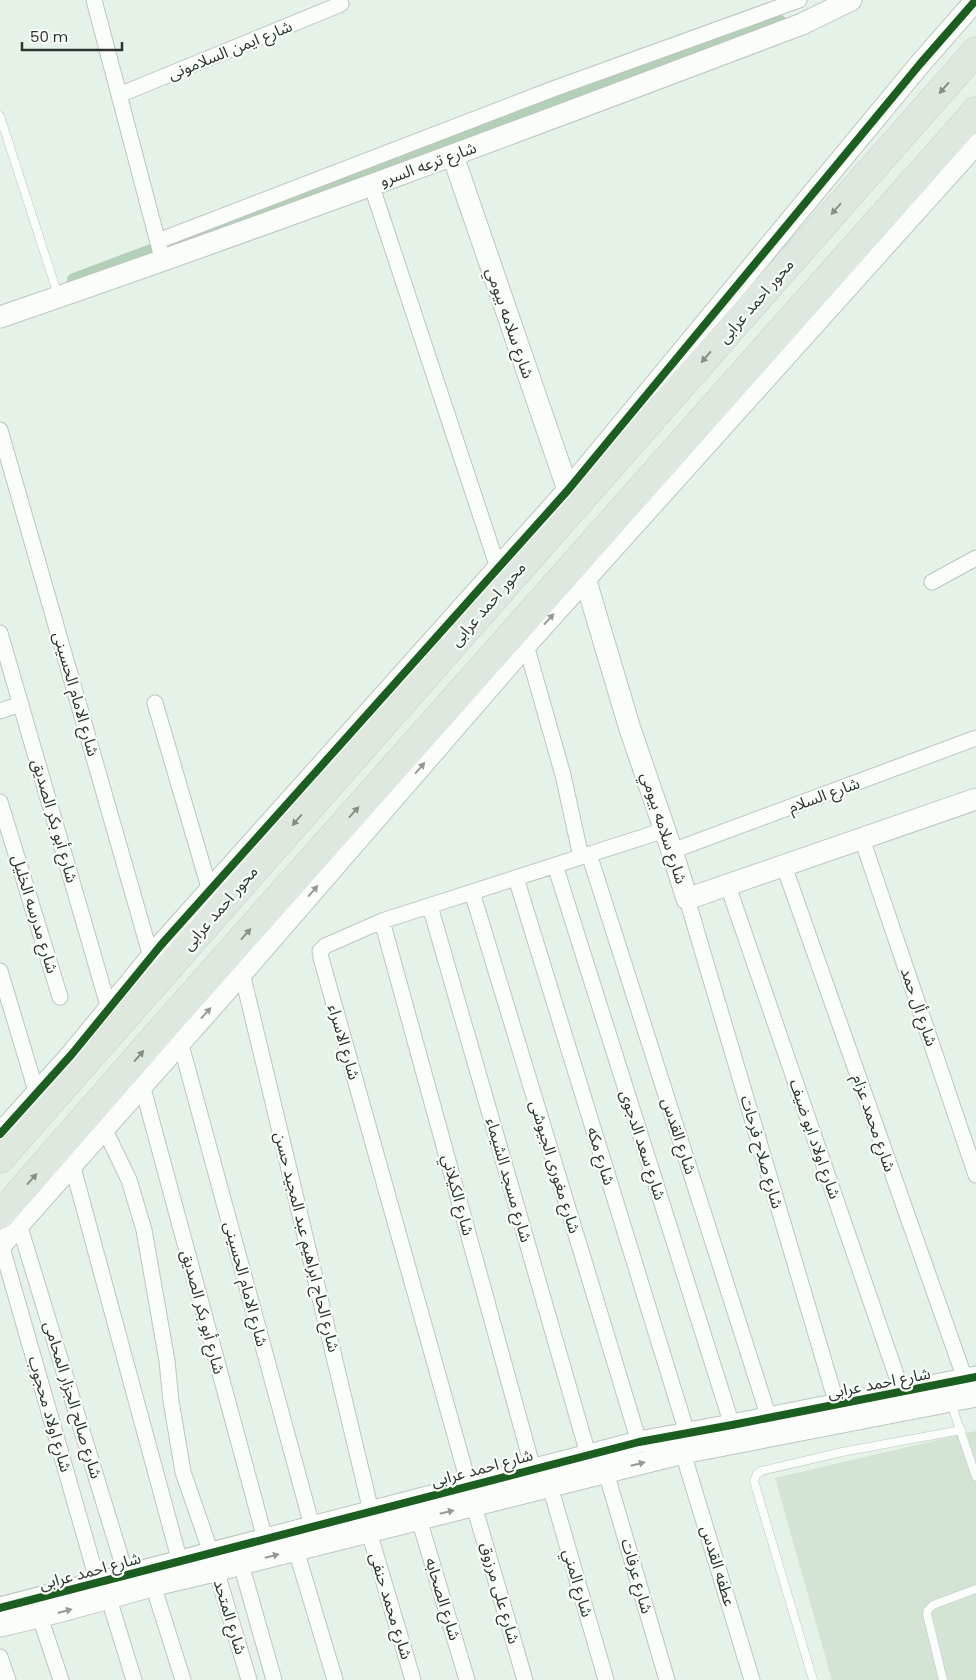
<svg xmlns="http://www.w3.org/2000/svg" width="976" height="1680" font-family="Poppins,'Noto Sans Arabic',sans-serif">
<rect width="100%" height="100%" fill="#e5f2e7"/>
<!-- green -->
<path fill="#d3e4d5" d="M976,1431v249h-144l-57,-202z"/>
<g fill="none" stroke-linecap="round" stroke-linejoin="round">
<!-- canal -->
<path stroke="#b4cfb7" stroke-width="14" d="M171,244l609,-222
M74,280l80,-30"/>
<defs>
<path id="lane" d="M0,116l58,179
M951,1403l25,74
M813,1680l-59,-199 3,-7 4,-3 81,-19 119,-22
M943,1680l-16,-66 1,-4 5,-5 43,-16"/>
<path id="street" d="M94,0l66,250
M119,95l222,-91
M371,184l127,384
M158,241l395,-152 246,-89
M0,430l151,527
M932,582l44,-24
M0,633l109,376
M526,645l37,130 18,82
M155,703l55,188
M0,711l21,-7
M0,802l60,195
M862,839l114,336
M672,851l304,-113
M589,854l180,564
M555,865l177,560
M784,866l181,513
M516,878l171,555
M728,886l174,506
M472,892l167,550
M687,899l150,506
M430,906l158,548
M382,921l151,548
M0,971l37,123
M242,973l129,538
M180,1041l132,485
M142,1085l123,454
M104,1128l25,52 15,50 23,131 4,40 12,71 28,81 38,127
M72,1164l108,398
M19,1224l107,351
M1,1244l97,339
M683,1453l69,227
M606,1472l61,208
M469,1485l-148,-527 -1,-7 5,-5 57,-25 283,-91
M550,1486l56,194
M474,1506l51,174
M419,1519l48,161
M369,1532l44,148
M296,1550l39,130
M241,1564l33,116
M153,1585l30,95
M109,1599l25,81
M40,1617l21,63
M0,1657l8,23"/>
<path id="secondary" d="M453,156l115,334
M0,317c269,-92 535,-192 802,-293l49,-24
M585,578l45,151 42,122 15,48 289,-100
M0,1134l72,-80 89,-109 407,-455 352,-426 56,-64
M0,1246l242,-273 284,-328 450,-501
M0,1608l639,-166 93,-17 244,-48
M0,1626c51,-11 101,-26 152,-40 29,-8 59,-13 89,-22l442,-111 293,-57"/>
<path id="highway" d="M0,1159l976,-1108
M0,1215l171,-196 805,-908"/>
</defs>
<!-- lane casing -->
<use href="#lane" stroke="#bcc6be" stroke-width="9"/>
<!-- street casing -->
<use href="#street" stroke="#bcc6be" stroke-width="17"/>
<!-- secondary casing -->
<use href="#secondary" stroke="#bcc6be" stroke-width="23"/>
<!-- highway casing -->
<use href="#highway" stroke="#c7cec8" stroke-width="29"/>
<!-- lane -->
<use href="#lane" stroke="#fbfdfb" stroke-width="8"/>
<!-- street -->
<use href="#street" stroke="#fbfdfb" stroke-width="15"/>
<!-- secondary -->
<use href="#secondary" stroke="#fbfdfb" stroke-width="21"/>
<!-- highway -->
<use href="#highway" stroke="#dee8df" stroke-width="28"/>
<defs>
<path id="cycleway" d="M0,1134l72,-80 89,-109 407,-455 352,-426 56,-64
M0,1608l639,-166 93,-17 244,-48"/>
</defs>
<!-- cycleway casing -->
<use href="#cycleway" stroke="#fafefa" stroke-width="11"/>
<!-- cycleway -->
<use href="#cycleway" stroke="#1b5e20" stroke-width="8"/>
</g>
<!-- one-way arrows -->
<defs><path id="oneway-solid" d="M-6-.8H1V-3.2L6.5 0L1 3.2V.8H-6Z" transform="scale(1.25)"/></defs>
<g fill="#868f86">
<use href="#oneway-solid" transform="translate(944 88) rotate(131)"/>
<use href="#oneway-solid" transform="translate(836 209) rotate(131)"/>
<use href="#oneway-solid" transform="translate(706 357) rotate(131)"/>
<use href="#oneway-solid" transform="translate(354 812) rotate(-48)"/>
<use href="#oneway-solid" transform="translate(297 820) rotate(131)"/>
<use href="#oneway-solid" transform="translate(246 934) rotate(-48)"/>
<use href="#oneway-solid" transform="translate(139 1056) rotate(-49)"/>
<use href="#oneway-solid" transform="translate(32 1179) rotate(-48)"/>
</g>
<g fill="#949a94">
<use href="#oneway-solid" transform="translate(549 619) rotate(-48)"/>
<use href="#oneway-solid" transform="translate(420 768) rotate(-49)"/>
<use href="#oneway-solid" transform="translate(313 891) rotate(-49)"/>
<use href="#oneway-solid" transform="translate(206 1013) rotate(-48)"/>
<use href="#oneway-solid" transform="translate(638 1464) rotate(-14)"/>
<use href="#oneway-solid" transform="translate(447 1512) rotate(-13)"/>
<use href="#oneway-solid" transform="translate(272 1556) rotate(-14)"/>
<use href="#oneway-solid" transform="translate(65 1611) rotate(-15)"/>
</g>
<g text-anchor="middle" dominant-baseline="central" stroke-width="4.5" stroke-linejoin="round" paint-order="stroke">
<!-- street labels -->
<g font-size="16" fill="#2d362e" stroke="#fafefa">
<text transform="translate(230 50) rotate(-22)">شارع ايمن السلامونى</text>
<text transform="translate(428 164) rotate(-20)">شارع ترعه السرو</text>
<text transform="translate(756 301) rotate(-49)">محور احمد عرابى</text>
<text transform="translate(510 323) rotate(71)">شارع سلامه بيومي</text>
<text transform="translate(488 604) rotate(-49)">محور احمد عرابى</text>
<text transform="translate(76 694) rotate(74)">شارع الامام الحسينى</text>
<text transform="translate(824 795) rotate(-20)">شارع السلام</text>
<text transform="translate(55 821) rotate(74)">شارع أبو بكر الصديق</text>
<text transform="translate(664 828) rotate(72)">شارع سلامه بيومي</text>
<text transform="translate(220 908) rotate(-49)">محور احمد عرابى</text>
<text transform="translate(35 914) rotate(73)">شارع مدرسه الخليل</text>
<text transform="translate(919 1007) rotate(71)">شارع أل حمد</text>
<text transform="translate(344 1042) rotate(74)">شارع الاسراء</text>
<text transform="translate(874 1123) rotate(71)">شارع محمد عزام</text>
<text transform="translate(679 1136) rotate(72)">شارع القدس</text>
<text transform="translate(815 1139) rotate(71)">شارع اولاد ابو ضيف</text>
<text transform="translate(643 1145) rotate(72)">شارع سعد الدجوى</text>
<text transform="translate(762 1152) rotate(74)">شارع صلاح فرحات</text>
<text transform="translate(601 1156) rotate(73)">شارع مكه</text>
<text transform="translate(555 1167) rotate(73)">شارع مغورى الجيوشى</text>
<text transform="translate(509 1180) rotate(74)">شارع مسجد الشيماء</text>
<text transform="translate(458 1195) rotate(75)">شارع الكيلاني</text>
<text transform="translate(307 1242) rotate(76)">شارع الحاج ابراهيم عبد المجيد حسن</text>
<text transform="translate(246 1284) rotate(75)">شارع الامام الحسينى</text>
<text transform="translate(203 1312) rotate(75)">شارع أبو بكر الصديق</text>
<text transform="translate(879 1383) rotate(-11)">شارع احمد عرابى</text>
<text transform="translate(73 1400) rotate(73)">شارع صالح الجزار المحامى</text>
<text transform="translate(50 1414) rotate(74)">شارع اولاد محجوب</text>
<text transform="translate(482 1468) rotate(-15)">شارع احمد عرابى</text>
<text transform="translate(718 1566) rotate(73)">عطفه القدس</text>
<text transform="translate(90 1571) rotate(-15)">شارع احمد عرابى</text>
<text transform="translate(637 1576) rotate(74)">شارع عرفات</text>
<text transform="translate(578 1583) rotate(74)">شارع المني</text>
<text transform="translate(500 1593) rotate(74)">شارع على مرزوق</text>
<text transform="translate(443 1599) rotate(73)">شارع الصحابه</text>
<text transform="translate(391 1606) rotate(73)">شارع محمد حنفى</text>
<text transform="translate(230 1617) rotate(73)">شارع المتحد</text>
</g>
</g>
<!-- scale -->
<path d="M22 42v8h100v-8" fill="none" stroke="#2d362e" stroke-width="2.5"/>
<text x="30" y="42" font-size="15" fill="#2d362e" stroke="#fafefa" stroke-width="4" paint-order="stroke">50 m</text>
</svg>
